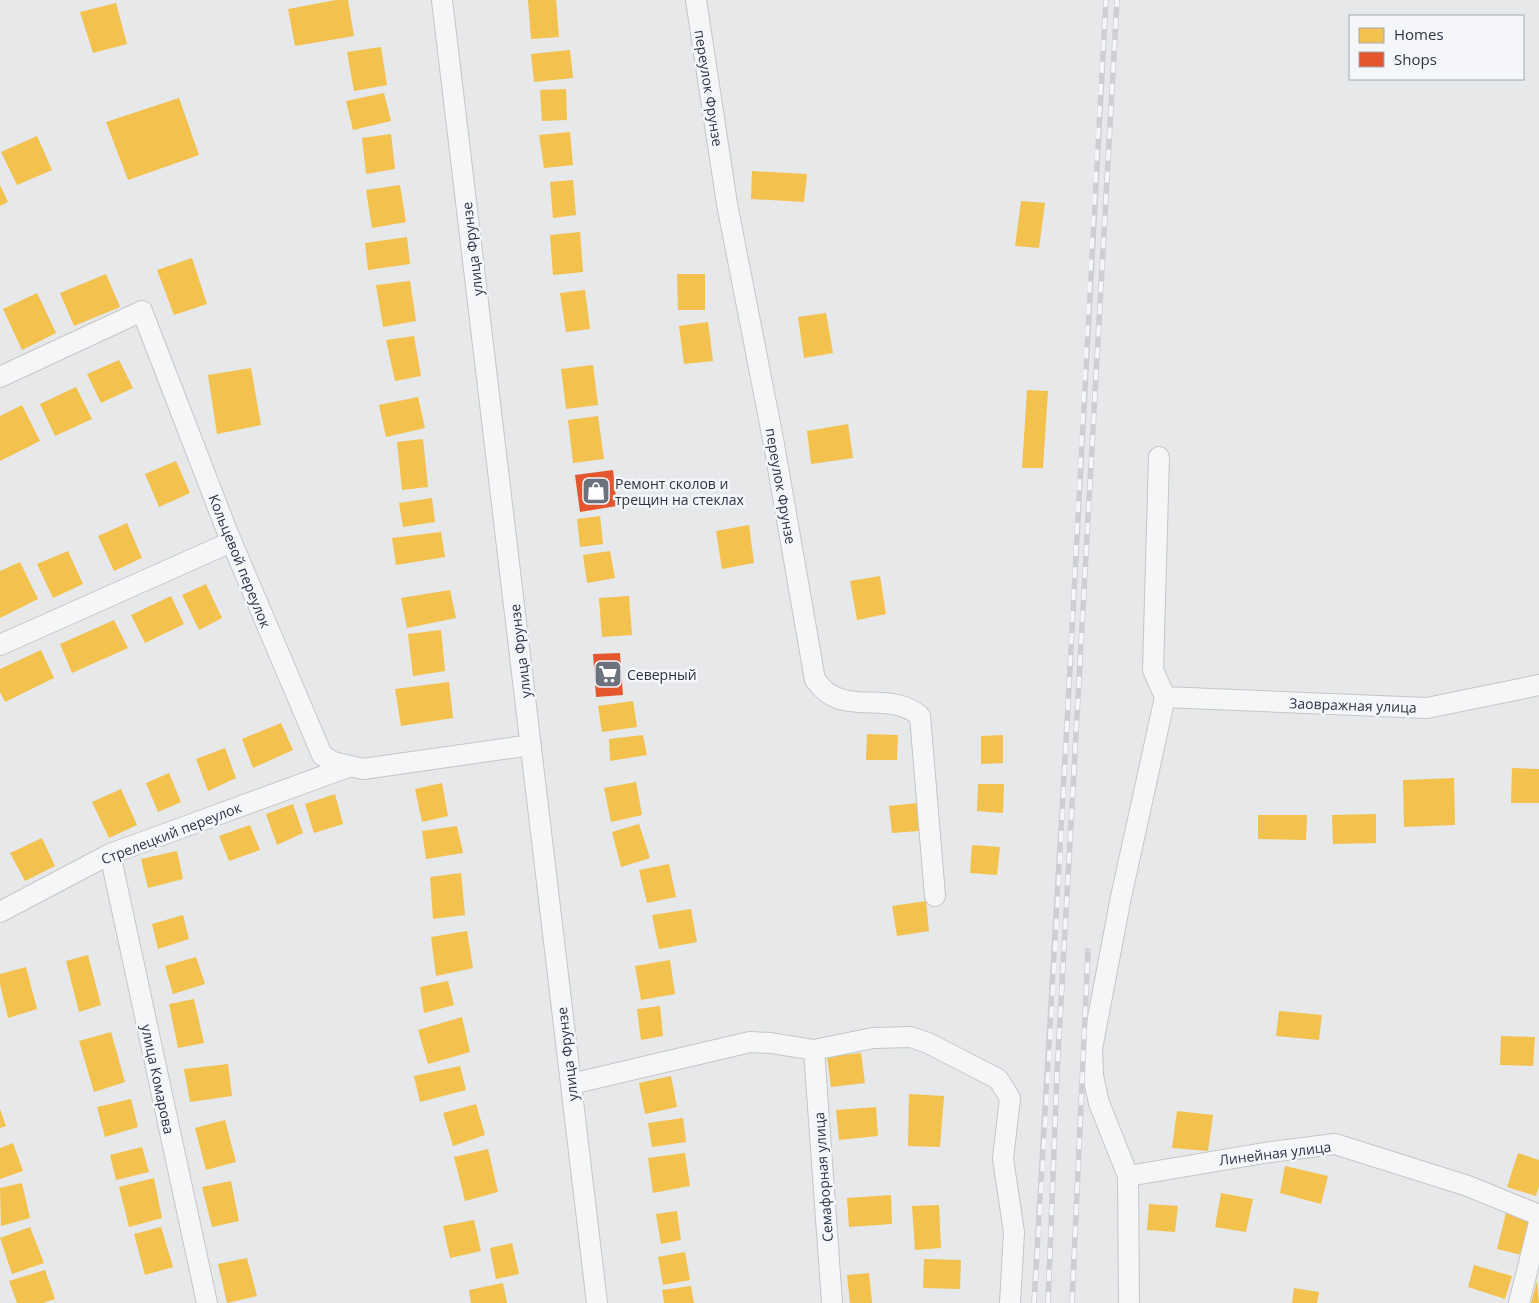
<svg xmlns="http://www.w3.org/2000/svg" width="1539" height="1303" font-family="'Open Sans',sans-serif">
<rect width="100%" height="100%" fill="#e6e8ea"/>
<!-- homes -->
<path fill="#f2c14e" d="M336,0h12l6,36 -59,10 -7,-37z
M528,0h28l3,37 -28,2z
M116,3l11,41 -34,9 -13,-41z
M381,47l6,38 -33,6 -7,-39z
M570,50l3,28 -39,4 -3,-28z
M566,89l1,31 -25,1 -2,-31z
M384,93l7,28 -38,9 -7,-29z
M179,98l20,57 -71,25 -22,-58z
M570,132l3,33 -29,3 -5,-33z
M391,134l4,35 -29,5 -4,-36z
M37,136l15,34 -35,15 -16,-33z
M752,171l55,3 -3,28 -53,-3z
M573,180l3,35 -23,3 -3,-36z
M0,185l8,17 -8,4z
M400,185l6,37 -34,6 -6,-38z
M1021,201l24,2 -6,45 -24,-2z
M580,232l3,40 -30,3 -3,-40z
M407,237l3,27 -42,6 -3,-27z
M192,258l15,46 -33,11 -17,-45z
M106,274l14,33 -46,19 -14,-33z
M677,274h28v36h-27z
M410,281l6,40 -33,6 -7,-42z
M585,290l5,39 -24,3 -6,-39z
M37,293l19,40 -34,17 -19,-41z
M826,313l7,40 -29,5 -6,-41z
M708,322l5,39 -29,3 -5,-38z
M414,336l7,40 -26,5 -9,-41z
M119,360l14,28 -32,15 -14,-29z
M593,365l5,40 -32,4 -5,-40z
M251,368l10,57 -44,9 -9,-59z
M76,387l16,32 -37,17 -15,-32z
M1027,390l21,1 -5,77h-21z
M418,397l7,31 -39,9 -7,-32z
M22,405l18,36 -40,20v-45z
M598,416l6,43 -31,4 -5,-43z
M848,424l5,34 -42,6 -4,-33z
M423,439l5,48 -26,3 -5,-48z
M176,461l14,32 -31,14 -14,-33z
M432,498l3,24 -32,5 -4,-24z
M600,516l3,28 -23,3 -3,-28z
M127,523l15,35 -28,13 -16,-35z
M749,525l5,38 -32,6 -6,-38z
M441,532l4,25 -49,8 -4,-27z
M68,551l15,33 -30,14 -16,-34z
M610,551l5,27 -28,5 -4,-28z
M20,562l18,37 -38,19v-47z
M880,576l6,38 -29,6 -7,-39z
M206,584l16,34 -23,12 -17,-35z
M450,590l6,28 -49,10 -6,-30z
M171,596l13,28 -39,19 -14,-28z
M629,596l3,39 -30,2 -3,-39z
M114,620l14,28 -56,25 -12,-29z
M441,630l4,41 -32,5 -5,-42z
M41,650l13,28 -49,24 -5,-10v-23z
M449,682l4,36 -52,8 -6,-37z
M633,701l4,26 -35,5 -4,-26z
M281,723l12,27 -40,18 -11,-29z
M867,734l31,1 -1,25h-31z
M643,735l4,20 -37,6 -1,-22z
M1003,735v28l-22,1v-28z
M225,748l11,30 -28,13 -12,-32z
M1512,768l27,1v34h-28z
M169,773l12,29 -23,10 -12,-29z
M1454,778l1,47 -51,2 -1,-47z
M636,782l6,33 -31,7 -7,-34z
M442,783l6,33 -26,6 -7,-33z
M978,784h26l-1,29 -26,-2z
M121,789l16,36 -28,13 -17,-36z
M335,794l8,30 -29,9 -9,-29z
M917,803l2,28 -27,2 -3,-27z
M293,804l10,29 -26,12 -11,-31z
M1376,814v29l-43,1 -1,-29z
M1258,815h49l-1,25 -48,-1z
M639,824l11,34 -29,9 -9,-35z
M250,825l10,25 -31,11 -10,-25z
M457,826l6,27 -37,6 -4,-28z
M42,838l13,28 -30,15 -15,-28z
M972,845l28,2 -3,28 -27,-2z
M177,851l6,28 -35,9 -7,-29z
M669,864l7,33 -29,6 -8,-33z
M461,873l4,42 -32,4 -3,-42z
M926,901l3,30 -32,5 -5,-30z
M691,909l6,33 -38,7 -7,-34z
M183,915l6,24 -31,10 -6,-25z
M467,931l6,37 -37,8 -5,-39z
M88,955l13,50 -22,7 -13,-51z
M196,957l9,27 -32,10 -8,-28z
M670,960l5,34 -34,6 -6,-34z
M26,967l11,42 -29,9 -8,-34v-10z
M448,981l6,24 -30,8 -4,-26z
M194,999l10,44 -26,5 -9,-44z
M660,1006l3,30 -22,4 -4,-31z
M1279,1011l43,4 -3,25 -43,-4z
M462,1017l8,35 -42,12 -10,-34z
M111,1032l14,50 -31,10 -15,-51z
M1501,1036l34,1 -2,29 -33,-1z
M861,1053l4,30 -34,4 -4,-30z
M228,1064l4,32 -42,6 -6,-33z
M460,1066l6,24 -46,12 -6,-26z
M671,1076l6,31 -32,7 -6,-31z
M909,1094l35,2 -4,51 -32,-1z
M131,1099l7,28 -33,10 -8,-30z
M476,1104l9,31 -32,11 -10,-33z
M876,1107l2,29 -39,4 -3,-30z
M0,1109l6,17 -6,2z
M1177,1111l36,4 -5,36 -36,-3z
M683,1118l3,24 -34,5 -4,-24z
M225,1120l11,42 -30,8 -11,-42z
M13,1143l10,28 -23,8v-31z
M142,1147l7,25 -33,8 -6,-25z
M488,1149l10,43 -33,9 -11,-44z
M685,1153l5,33 -37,7 -5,-35z
M1518,1153l21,7v26l-3,10 -29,-9z
M1285,1166l43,10 -7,28 -41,-11z
M154,1178l8,40 -33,9 -10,-40z
M231,1181l8,40 -27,6 -10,-40z
M22,1183l8,35 -29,8 -1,-38z
M1221,1193l32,6 -7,33 -31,-5z
M891,1195l1,29 -43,3 -2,-29z
M1149,1204l29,2 -3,26 -28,-2z
M939,1205l2,43 -26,2 -3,-44z
M677,1211l4,29 -20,4 -5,-30z
M1506,1213l25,7 -9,35 -25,-6z
M474,1220l7,31 -31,7 -7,-32z
M30,1227l14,36 -32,11 -12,-36z
M161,1227l12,40 -28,8 -11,-41z
M512,1243l7,31 -23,5 -6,-31z
M685,1252l5,28 -27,5 -5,-28z
M247,1258l10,38 -30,7 -9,-39z
M924,1259l37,1 -1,29 -37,-1z
M1474,1265l38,11 -7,23 -37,-12z
M45,1270l10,29 -12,4h-26l-8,-22z
M869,1273l3,30h-22l-3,-28z
M1537,1281l2,22h-8z
M503,1283l4,20h-36l-2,-13z
M691,1286l3,17h-30l-2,-13z
M1294,1288l25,4 -2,11h-25z"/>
<!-- shops -->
<path fill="#e4572e" d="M613,470l4,36 -37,6 -5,-37z
M620,653l3,42 -27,2 -3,-43z"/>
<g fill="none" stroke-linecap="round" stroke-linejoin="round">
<defs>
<path id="minor" d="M442,0l155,1303
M696,0l31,204 46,235 42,241c4,4 8,10 13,13 27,19 64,-1 92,23l15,180
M0,377l142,-66 85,220 95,224 11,7 30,7 168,-24
M0,645l231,-103
M1165,697l262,11 112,-23
M110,854l97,449
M0,912l110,-58 238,-87
M814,1050l18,253
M571,1084l179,-42 21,1 43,7 59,-12 38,-1 17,6 70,36 12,19 -7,61 11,73 -4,71
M1128,1176l142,-24 65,-8 133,42 71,29
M1129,1303l-1,-127 -29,-73 -6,-27 -1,-27 29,-152 44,-200 -12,-27 6,-213
M1519,1303l20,-80"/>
</defs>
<!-- minor casing -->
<use href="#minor" stroke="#c4c6c8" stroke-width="22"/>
<!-- minor -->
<use href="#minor" stroke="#f5f6f7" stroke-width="20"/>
<defs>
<path id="rail" d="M1034,1303c28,-434 46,-869 72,-1303
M1048,1303l9,-229 60,-1074
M1072,1303l16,-352"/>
</defs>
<!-- rail casing -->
<use href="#rail" stroke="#cecfd2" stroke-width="5.5"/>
<!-- rail -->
<use href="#rail" stroke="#f4f6f9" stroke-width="4" stroke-dasharray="11" stroke-linecap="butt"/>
</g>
<!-- icons -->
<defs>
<symbol id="shop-square" viewBox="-11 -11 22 22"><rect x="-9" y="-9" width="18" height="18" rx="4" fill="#6c737f" stroke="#f4f6f9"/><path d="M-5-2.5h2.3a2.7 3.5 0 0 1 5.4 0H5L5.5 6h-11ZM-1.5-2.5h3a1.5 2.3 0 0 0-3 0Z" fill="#fff"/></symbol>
<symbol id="supermarket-square" viewBox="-11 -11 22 22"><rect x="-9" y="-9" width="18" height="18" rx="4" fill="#6c737f" stroke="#f4f6f9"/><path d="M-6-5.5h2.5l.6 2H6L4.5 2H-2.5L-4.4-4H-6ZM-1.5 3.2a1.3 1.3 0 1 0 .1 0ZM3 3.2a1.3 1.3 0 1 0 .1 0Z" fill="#fff"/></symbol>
</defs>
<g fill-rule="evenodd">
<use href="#shop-square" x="580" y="475" width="32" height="32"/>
<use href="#supermarket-square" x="592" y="658" width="32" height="32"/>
</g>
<g text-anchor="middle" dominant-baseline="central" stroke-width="5" stroke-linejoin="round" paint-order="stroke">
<!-- street labels -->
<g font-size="14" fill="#2b3445" stroke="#f4f6f9">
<text transform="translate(709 88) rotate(81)">переулок Фрунзе</text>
<text transform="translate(472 249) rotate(-97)">улица Фрунзе</text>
<text transform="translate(781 486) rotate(80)">переулок Фрунзе</text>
<text transform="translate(240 561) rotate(68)">Кольцевой переулок</text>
<text transform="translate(520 651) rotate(-97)">улица Фрунзе</text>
<text transform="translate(1353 705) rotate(2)">Заовражная улица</text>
<text transform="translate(171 833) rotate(-21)">Стрелецкий переулок</text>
<text transform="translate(567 1054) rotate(-97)">улица Фрунзе</text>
<text transform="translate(158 1079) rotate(78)">улица Комарова</text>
<text transform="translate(1275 1153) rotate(-7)">Линейная улица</text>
<text transform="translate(823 1177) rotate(-94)">Семафорная улица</text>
</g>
<!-- poi labels -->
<g font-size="14" fill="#2b3445" stroke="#f4f6f9" text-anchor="start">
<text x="615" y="483">Ремонт сколов и<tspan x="615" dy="16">трещин на стеклах</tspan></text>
<text x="627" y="674">Северный</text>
</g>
</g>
<!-- legend -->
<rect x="1349" y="15" width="175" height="65" fill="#f4f6f9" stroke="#a4a8b1"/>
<rect x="1359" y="28" width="25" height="15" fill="#f2c14e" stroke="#a4a8b1"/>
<text x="1394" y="40" font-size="15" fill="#2b3445">Homes</text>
<rect x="1359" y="52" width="25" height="15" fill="#e4572e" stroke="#a4a8b1"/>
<text x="1394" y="65" font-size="15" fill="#2b3445">Shops</text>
</svg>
